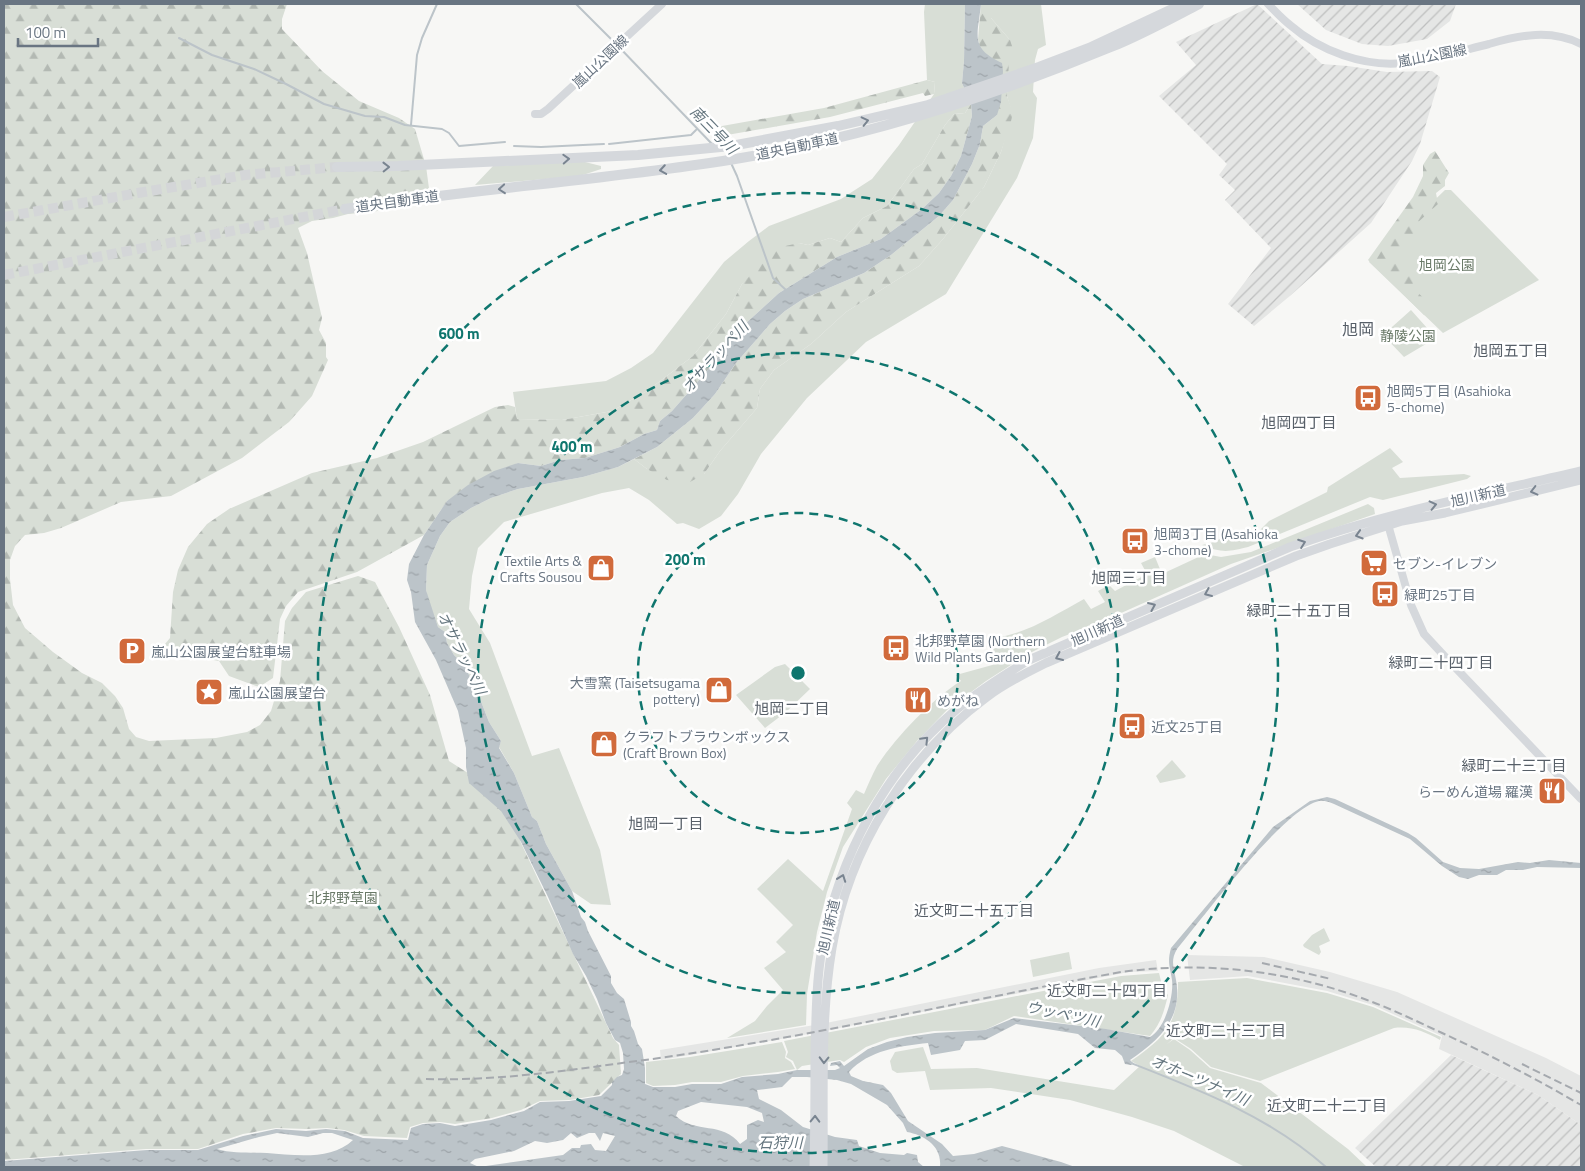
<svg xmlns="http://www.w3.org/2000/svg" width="1585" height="1171" font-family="'Titillium Web','Noto Sans JP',sans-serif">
<defs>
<pattern id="industrial-furrows" width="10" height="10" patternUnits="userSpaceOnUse" patternTransform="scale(1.25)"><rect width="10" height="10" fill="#e5e6e5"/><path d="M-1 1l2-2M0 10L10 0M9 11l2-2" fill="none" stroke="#bebfbf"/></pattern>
<pattern id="forest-firs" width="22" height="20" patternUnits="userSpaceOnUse" patternTransform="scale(1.25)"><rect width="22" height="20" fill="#d8ded6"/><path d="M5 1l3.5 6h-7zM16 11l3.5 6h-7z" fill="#b3b9b3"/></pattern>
<pattern id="water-ripples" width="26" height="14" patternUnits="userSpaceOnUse" patternTransform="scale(1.25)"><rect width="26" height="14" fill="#bcc4c9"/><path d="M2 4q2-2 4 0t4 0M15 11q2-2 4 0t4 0" fill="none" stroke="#9da4a9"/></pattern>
</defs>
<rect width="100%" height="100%" fill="#f7f7f5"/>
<!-- built -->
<path fill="#e5e6e5" d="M1187,955l77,2 66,15 67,20 149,66 35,18v49l-43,-30 -99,-46 3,-13 -69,-31 -46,-14 -79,-15 -58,4z
M1156,960l2,11 -29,1 -331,64 -137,24 -1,-10 161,-26 278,-56z"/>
<!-- industrial -->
<path fill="url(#industrial-furrows)" d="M1257,4l65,60 26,2 39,6 45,-1 8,6 -20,67 -8,17 -41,62 -80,72 -37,31 -26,-22 43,-56 -46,-48 10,-10 -16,-15 8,-11 -68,-68 37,-31 -20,-23z
M1297,4h159l-6,17 -23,18 -39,7 -26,-2 -36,-14z
M1451,1055l87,40 43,30v42h-205l-21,-19z"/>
<!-- green -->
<path fill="#d8ded6" d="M925,4h39l1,1 -1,56 -2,22 9,21 -6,9 -11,1 -9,11 -23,39 -8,5 -27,37 -24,12 -22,24 -11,-4 -22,7 -9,-2 -57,41 -16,30 -33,42 -46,35 -35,20 -50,9 -45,-1 -4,-27 93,-11 25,-13 22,-15 71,-91 25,-21 20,-15 72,-27 31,-20 27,-34 35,-51 1,-12 -8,-2 -3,-68z
M991,4h50l5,41 -8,4 -3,11 -2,32 4,6 -4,40 -16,40 -71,116 -80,48 -59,56 -46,56 -23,40 -17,22 -22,13 -16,-6 -6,1 -28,-24 -20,-12 -27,5 -98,29 -26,26 -6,28 -3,33 21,34 42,113 27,-8 41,102 11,55 -20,-1 -19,-13 -26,-47 -9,-23 -5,-4 -18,-44 -15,-26 2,-6 -12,-19 -12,-31 -13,-26 -10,-10 -7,-12 -2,-11 -7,-5 -10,-27 -2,-10 1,-25 13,-29 10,-14 21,-14 20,-10 27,-9 65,-12 35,-10 16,-8 13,10 57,5 16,-23 37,-43 3,-19 14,-19 37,-26 35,-32 73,-46 24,-27 41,-52 17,-35 11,-39 -5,-17 3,-56 -19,-22z
M581,161l20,5v3l-21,7 -105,9 18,-19z
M1445,190h6l88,90 -96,53 -74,-71 10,-15h7z
M1411,310l25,28 -32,19 -21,-22z
M1390,448l13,14 -11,6 8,10 64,-4 7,2 -4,3 -84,21 -13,-3 -122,50c-19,5 -27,6 -46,-2l12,-3 23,-12 4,8 16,-5 12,-12 58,-29 1,-5z
M1368,504l6,4 1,6 -144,50 -130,58 -39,15 -34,17 -42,27 -39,29 -30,31 -31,38 -43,68 -16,45 -10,40 -10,62 -1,31 -79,13 28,-17 12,-15 16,-16 -19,-22 22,-16 -10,-10 17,-17 -36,-36 31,-30 35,32 29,-82 -5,-6 9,-13 8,4c4,-9 8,-19 13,-28 18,-28 56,-68 84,-85l-5,-6 40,-11 -8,-25c35,-3 65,-23 96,-40l7,10 14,-7 -7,-11 11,-6 6,6 32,-17 -6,-11 14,-6 7,17 43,-20 16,3 30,-5z
M785,664l25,25 -24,23 -21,16 -29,-33 39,-28z
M1172,760l14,16 -2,2 -24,5 -4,-7z
M1324,928l6,13 -11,5 2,6 -2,3 -15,-8 -1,-2 9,-10z
M1069,952l3,17 -39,8 -3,-17z
M1159,973l4,16 5,6c-4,17 -7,28 -18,41l-136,-20 -29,14 -51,1 -44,7 -24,9 -22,15 -4,-2 -38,6 -5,4 -4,-9 -7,-4 2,-5 -4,-11 337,-65z
M1247,978l80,15 46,14 68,30 -1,3c-15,-8 -28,-14 -46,-12l-134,53 -49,-14 -20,-18 -17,-11 -7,6 7,-5 16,11 20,18 51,15 87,66 19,18h-122l-71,-36 -42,-14 -62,-17 -79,-12 -61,2 -5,-19 -28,2 -5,-3 -2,-9 5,-9 28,-5 8,22 46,-1 137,22 26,-24 -9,-5c33,-23 47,-36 47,-79z
M782,1042l4,10 -1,6 6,4 4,7 -17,3 -35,4 -22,6h-29l-17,3 -22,1 -7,-3v-21l44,-5z"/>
<!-- forest -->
<path fill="url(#forest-firs)" d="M4,4h283l-5,15v10l40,42 37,30 40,17 16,11 11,37 4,30 -12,9 -29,2 -15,5 -26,2 -15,4 -21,3 -14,7 9,25 15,65 -3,12 7,13v14l2,3 -16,36 -23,26 -47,36 -71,38 -50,6 -60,26 -17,5 -19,2 -10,11 -5,14v19l3,26 12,23 28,24 29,21 20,10 13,13 8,12 6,21 7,8 13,4 67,-3 31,-6 13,-7 11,-14 9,-30 5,-60 7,-13 14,-16 52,-16 17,6 24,45 31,68 19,66 52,33 20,49 92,195 6,7 2,29 -22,21 -29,5 -30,1 -19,9 -29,8 -37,6 -15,-2 -17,1 -13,4 -3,11 -43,-2 -20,-6 -17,-2 -21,1 -30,-1 -33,6 -45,15h-52l-142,11z
M981,4h10v14l19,22 5,15 -6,9 -2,32 6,17 -3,12 -9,27 -17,35 -41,52 -24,27 -73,46 -35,32 -37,26 -14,19 -3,19 -37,43 -16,23 -14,8 -23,-2 -20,-11 -13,-10 23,-12 36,-29 22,-24 21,-31 34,-39 15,-13 18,-12 61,-26 27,-18 48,-39 14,-16 19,-36 8,-20 3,-18 14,-11 -7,-57 -10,-9 -2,-10z
M927,80l8,2 -1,12 -9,2 -2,-3 -93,24 -103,18 -6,5 -7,-6 8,-8 102,-18z
M971,104l1,12 -11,40 -10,20 -12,17 -17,16 -41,30 -44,18 -58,36 -34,31 -44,54 -29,33 -12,10 -3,9 -13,4 -24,13 -35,11 -25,2 -19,6 -23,-3 -71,38 -23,34 -67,37 -59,20 -12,14 -6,13 -7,59 -14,9 -30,-11 -10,-15 -59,-11 10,-12 3,-46 5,-22 10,-23 19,-23 22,-15 83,-36 65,-15 46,-16 72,-35 13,-2 7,2 2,12 45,1 50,-9 35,-20 46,-35 33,-42 16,-30 34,-36 23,-5 9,2 22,-7 11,4 22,-24 24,-12 27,-37 8,-5 23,-39 9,-11 11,-1z
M1435,151l14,22 -4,7v6l-9,7 2,11 -22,20 -4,15 -14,16 5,8 8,7 3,19 17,16 -3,11 -4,-1 -56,-55 45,-63 10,-21v-11l7,-11z"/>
<!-- water -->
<path fill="url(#water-ripples)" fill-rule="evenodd" d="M965,4h16c-3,31 -12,44 21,59l1,8 -2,31 -4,13 -14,11 -3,18 -8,20 -19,36 -14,16 -48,39 -27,18 -61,26 -18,12 -15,13 -34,39 -21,31 -22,24 -36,29 -39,20 -35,10 -65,12 -27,9 -20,10 -21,14 -10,14 -13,29 -1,25 12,37 7,5 2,11 7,12 10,10 13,26 12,31 12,19 -2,7 15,25 18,44 5,4 9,23 26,47 9,26 4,5 3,9 23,45v7l6,10 7,6 7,23v4l3,5 4,13 4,5 3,19v16l8,3h22l17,-3h29l21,-7 36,-3 19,-4h38l5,-2 -3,-3 -7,1 1,-3 9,-2 4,5 24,-17 19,-7 20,-5 28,-4 50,-3 29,-12 92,11 44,8c15,-8 24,-41 22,-57 -2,-14 -5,-17 -1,-32l102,-121 37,-26 17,-4 8,2 73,34 8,5 27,24 17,6 19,1 39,-7 12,1 19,-3 32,3v5l-44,-1 -14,3h-17l-9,5h-18l-11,4 -9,-2 -17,-11 -32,-27 -76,-35c-5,-2 -10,-4 -15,-3 -36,8 -116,117 -142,148 -7,12 -3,19 -1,31 7,39 -17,60 -46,80l3,3 -2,2 -6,-1 -3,-8 -7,-6 -20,-2 -17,-14 -62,-10 -31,16 -20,1 -5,9 -29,5 -3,-12c-28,3 -59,7 -79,29l2,4 12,5 20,4 8,8 17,28 34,23 11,12 21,-2 28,-8 59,16 14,5h-143l8,-1c2,-20 -16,-31 -33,-34l-4,-9 -16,-18 -36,-21 -14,-4 -30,-3h-15l-10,10 -25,3 2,9 22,11 22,17 32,10 22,3 2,6 21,7 24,2 3,-2 10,2 1,7 6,5h-920v-6l143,-11h51l45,-14 33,-7 30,2 20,-2 19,2 18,7 45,2 3,-12 12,-4 17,-1 15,3 36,-6 33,-9 16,-9 29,-1 32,-5 11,-11v-3l5,-5 5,-2 2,-6 -1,-16 -3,-10 -5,-3 -9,-17 -9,-24 -11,-23 -13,-22 -25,-57 -27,-55 -20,-31 -32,-28 -3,-16v-19l-8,-37 -22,-51 -21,-38 -4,-30 -4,-12 2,-16 15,-29 23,-34 21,-16 26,-14 24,-8 23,3 19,-6 25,-2 35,-11 24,-13 13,-4 3,-9 12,-10 29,-33 44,-54 34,-31 58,-36 44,-18 41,-30 17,-16 12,-17 10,-20 11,-40 -1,-12 -9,-21 2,-22zM701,1102l46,5 15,6 2,9 -6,-2 -11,5v14l-7,5c-17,-23 -45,-10 -64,-28l2,-5zM277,1133l31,4 15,-4h9l21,7c-22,21 -59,15 -86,13 -17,-1 -34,1 -50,-4l42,-12zM571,1133l6,5 12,-5h6l5,8 3,-8 12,3 -9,15 -11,-1 -4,-6 -10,1 -1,3h-8l-9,7 -84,12 -9,-4 5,-4 39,-8 21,-10 12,2 16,-3z"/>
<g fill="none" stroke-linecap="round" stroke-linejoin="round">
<!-- stream -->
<path stroke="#bcc4c9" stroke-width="2" d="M576,4l39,39
M179,38l33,17 42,14 32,15 38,20 41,12 19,1 21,8 37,4 7,4 10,13 46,-4
M618,46l94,98
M411,125l6,-70 5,-17 15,-34
M609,144l82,-9 5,-5
M514,146l27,1 63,-3
M731,163l6,13 36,102 13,12
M1131,1063c69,27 139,54 195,104"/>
<!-- motorway-tunnel -->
<path stroke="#d4d6d8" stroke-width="10" stroke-dasharray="10 5" stroke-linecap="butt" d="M4,217l134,-24 107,-18 92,-8
M4,275l341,-66"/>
<!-- secondary -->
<path stroke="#d5d8dc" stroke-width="8" d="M1268,4c7,7 14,15 22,21 30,26 74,42 113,38 29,-3 58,-12 86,-19 31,-9 62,-15 92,0
M535,114h6l7,-5 114,-105
M1387,521l24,84 13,29 25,27 132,138"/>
<!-- trunk -->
<path stroke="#d5d8dc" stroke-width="9" d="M814,1167c1,-38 1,-75 1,-113 1,-35 1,-71 7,-106 17,-91 63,-179 135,-239 23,-19 47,-34 72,-49l261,-113c95,-34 193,-53 291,-76
M823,1167c1,-72 -3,-147 9,-219 17,-100 74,-191 155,-251 18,-14 39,-24 59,-34l250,-107 34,-12 72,-23 43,-8 136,-33"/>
<!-- motorway -->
<path stroke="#d5d8dc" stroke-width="10" d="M337,167l61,-1 240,-11 93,-9 107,-20 90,-21 111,-38 50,-19 94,-44
M345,209c132,-21 265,-29 396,-51 127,-22 252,-62 370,-111 30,-12 59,-28 88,-43"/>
<!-- rail -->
<path stroke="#a5a9ae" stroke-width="2" stroke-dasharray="8 4" stroke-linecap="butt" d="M1262,963l69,16
M1522,1064l59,29
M426,1079c66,2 131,-7 196,-16 168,-21 333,-61 499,-91 84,-11 167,-2 246,28 25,9 49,21 73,32 48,22 95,46 141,73"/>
</g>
<!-- one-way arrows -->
<defs><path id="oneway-chevron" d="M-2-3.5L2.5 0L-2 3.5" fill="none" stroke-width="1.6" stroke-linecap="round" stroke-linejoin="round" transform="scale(1.25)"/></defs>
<g stroke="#798490">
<use href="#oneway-chevron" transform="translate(865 121) rotate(-13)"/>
<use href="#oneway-chevron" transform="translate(566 159) rotate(-3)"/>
<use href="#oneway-chevron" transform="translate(386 167) rotate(-1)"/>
<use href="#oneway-chevron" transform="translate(663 170) rotate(171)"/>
<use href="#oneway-chevron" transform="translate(502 189) rotate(175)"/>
<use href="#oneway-chevron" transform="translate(1534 491) rotate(166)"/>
<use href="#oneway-chevron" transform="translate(1433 505) rotate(-13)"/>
<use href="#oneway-chevron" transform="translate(1359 535) rotate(163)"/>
<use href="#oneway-chevron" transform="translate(1302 543) rotate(-20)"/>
<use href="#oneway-chevron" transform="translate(1208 593) rotate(157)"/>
<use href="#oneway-chevron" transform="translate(1152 606) rotate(-23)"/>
<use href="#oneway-chevron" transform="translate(1059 657) rotate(156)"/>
<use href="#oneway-chevron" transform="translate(925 740) rotate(-46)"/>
<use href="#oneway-chevron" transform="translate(842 878) rotate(-70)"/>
<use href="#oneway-chevron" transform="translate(824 1060) rotate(91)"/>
<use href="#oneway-chevron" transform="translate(815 1119) rotate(-89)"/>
</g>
<!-- distance rings -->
<g fill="none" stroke="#0f766e" stroke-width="2.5" stroke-dasharray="9 6">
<circle cx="798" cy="673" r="160"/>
<circle cx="798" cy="673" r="320"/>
<circle cx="798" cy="673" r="480"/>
</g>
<!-- icons -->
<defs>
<symbol id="bus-square" viewBox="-11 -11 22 22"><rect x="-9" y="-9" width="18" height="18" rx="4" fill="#d16a3b" stroke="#fff"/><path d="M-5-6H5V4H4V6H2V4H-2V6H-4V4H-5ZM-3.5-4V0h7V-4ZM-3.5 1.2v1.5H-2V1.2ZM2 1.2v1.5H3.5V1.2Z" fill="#fff"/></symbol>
<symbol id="supermarket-square" viewBox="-11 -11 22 22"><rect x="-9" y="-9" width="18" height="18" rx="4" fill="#d16a3b" stroke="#fff"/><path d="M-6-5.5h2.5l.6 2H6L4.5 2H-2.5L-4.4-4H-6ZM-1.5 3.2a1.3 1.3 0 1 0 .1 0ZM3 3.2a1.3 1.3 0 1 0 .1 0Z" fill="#fff"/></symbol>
<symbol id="shop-square" viewBox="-11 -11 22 22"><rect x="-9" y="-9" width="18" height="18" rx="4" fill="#d16a3b" stroke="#fff"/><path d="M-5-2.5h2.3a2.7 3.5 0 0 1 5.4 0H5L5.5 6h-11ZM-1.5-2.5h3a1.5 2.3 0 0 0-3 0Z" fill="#fff"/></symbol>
<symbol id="parking-square" viewBox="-11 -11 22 22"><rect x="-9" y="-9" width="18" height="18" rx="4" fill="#d16a3b" stroke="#fff"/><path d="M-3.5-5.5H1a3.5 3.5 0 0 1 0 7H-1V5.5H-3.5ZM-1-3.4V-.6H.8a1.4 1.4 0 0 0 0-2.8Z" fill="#fff"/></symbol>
<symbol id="sight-square" viewBox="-11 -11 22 22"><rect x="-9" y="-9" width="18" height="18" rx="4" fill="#d16a3b" stroke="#fff"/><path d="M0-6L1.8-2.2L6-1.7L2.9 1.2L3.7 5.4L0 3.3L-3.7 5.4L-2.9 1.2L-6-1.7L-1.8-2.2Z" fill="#fff"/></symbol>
<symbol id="restaurant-square" viewBox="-11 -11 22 22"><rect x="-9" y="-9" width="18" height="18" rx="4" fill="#d16a3b" stroke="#fff"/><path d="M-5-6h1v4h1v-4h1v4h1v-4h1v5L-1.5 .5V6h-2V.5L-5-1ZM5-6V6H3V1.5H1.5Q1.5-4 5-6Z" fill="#fff"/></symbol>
</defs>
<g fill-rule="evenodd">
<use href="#bus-square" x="1352" y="382" width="32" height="32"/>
<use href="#bus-square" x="1119" y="525" width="32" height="32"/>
<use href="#supermarket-square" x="1358" y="547" width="32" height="32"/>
<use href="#shop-square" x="585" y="552" width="32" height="32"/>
<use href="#bus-square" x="1369" y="578" width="32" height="32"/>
<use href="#bus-square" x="880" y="632" width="32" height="32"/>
<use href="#parking-square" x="116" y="635" width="32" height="32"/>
<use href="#shop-square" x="703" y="674" width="32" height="32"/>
<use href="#sight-square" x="193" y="676" width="32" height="32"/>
<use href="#restaurant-square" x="902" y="684" width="32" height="32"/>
<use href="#bus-square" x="1116" y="710" width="32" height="32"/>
<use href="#shop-square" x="588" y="728" width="32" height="32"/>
<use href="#restaurant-square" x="1536" y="775" width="32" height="32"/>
</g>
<g text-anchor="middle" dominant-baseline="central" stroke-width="5" stroke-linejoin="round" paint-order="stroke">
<!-- street labels -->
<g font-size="14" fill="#697582" stroke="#fff">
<text transform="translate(1432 55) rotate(-11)">嵐山公園線</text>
<text transform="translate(600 61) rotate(-43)">嵐山公園線</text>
<text transform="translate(797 146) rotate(-12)">道央自動車道</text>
<text transform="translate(397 201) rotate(-8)">道央自動車道</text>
<text transform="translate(1478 495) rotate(-13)">旭川新道</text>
<text transform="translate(1097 630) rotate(-24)">旭川新道</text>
<text transform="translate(828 927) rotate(-77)">旭川新道</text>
</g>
<!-- park labels -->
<g font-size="14" fill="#6a7a68" stroke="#fff">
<text x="1447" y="264">旭岡公園</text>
<text x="1408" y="335">静陵公園</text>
<text x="343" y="897">北邦野草園</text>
</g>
<!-- poi labels -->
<g font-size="14" fill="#697582" stroke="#fff" text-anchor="start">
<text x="1387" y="390">旭岡5丁目 (Asahioka<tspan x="1387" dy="16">5-chome)</tspan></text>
<text x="1154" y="533">旭岡3丁目 (Asahioka<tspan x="1154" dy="16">3-chome)</tspan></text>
<text x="582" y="560" text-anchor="end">Textile Arts &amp;<tspan x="582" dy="16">Crafts Sousou</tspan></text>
<text x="1393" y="563">セブン-イレブン</text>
<text x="1404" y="594">緑町25丁目</text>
<text x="915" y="640">北邦野草園 (Northern<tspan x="915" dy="16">Wild Plants Garden)</tspan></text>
<text x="151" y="651">嵐山公園展望台駐車場</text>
<text x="700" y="682" text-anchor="end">大雪窯 (Taisetsugama<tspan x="700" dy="16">pottery)</tspan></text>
<text x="228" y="692">嵐山公園展望台</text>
<text x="937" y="700">めがね</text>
<text x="1151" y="726">近文25丁目</text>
<text x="623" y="736">クラフトブラウンボックス<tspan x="623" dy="16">(Craft Brown Box)</tspan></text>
<text x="1533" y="791" text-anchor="end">らーめん道場 羅漢</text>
</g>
<!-- water labels -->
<g font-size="15" font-style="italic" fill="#65767f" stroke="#fff">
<text transform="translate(714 130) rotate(46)">南三号川</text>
<text transform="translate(715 357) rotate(-48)">オサラッペ川</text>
<text transform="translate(462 653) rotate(64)">オサラッペ川</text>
<text transform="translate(1063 1014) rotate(12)">ウッペツ川</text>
<text transform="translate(1200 1080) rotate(23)">オホーツナイ川</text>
<text x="780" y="1142">石狩川</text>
</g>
<!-- neighbourhood labels -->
<g font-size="15" fill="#575f68" stroke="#fff">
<text x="1511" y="350">旭岡五丁目</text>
<text x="1299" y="422">旭岡四丁目</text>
<text x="1129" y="577">旭岡三丁目</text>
<text x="1299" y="610">緑町二十五丁目</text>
<text x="1441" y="662">緑町二十四丁目</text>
<text x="792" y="708">旭岡二丁目</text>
<text x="1514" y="765">緑町二十三丁目</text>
<text x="666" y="823">旭岡一丁目</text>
<text x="974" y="910">近文町二十五丁目</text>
<text x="1107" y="990">近文町二十四丁目</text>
<text x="1226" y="1030">近文町二十三丁目</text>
<text x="1327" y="1105">近文町二十二丁目</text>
</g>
<!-- quarter labels -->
<g font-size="16" fill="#575f68" stroke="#fff">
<text x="1358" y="329">旭岡</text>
</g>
</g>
<circle cx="798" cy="673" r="8" fill="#0f766e" stroke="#fff" stroke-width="2.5"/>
<g font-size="15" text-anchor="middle" font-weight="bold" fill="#0f766e" stroke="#fff" stroke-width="5" stroke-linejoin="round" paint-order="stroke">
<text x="459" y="339">600 m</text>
<text x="572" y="452">400 m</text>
<text x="685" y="565">200 m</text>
</g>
<!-- border -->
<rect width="1585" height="1171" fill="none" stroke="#697582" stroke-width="10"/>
<!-- scale -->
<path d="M18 38v8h80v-8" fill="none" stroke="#697582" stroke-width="2.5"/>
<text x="25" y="38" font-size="15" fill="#697582" stroke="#ffffff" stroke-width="4" paint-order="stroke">100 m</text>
</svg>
